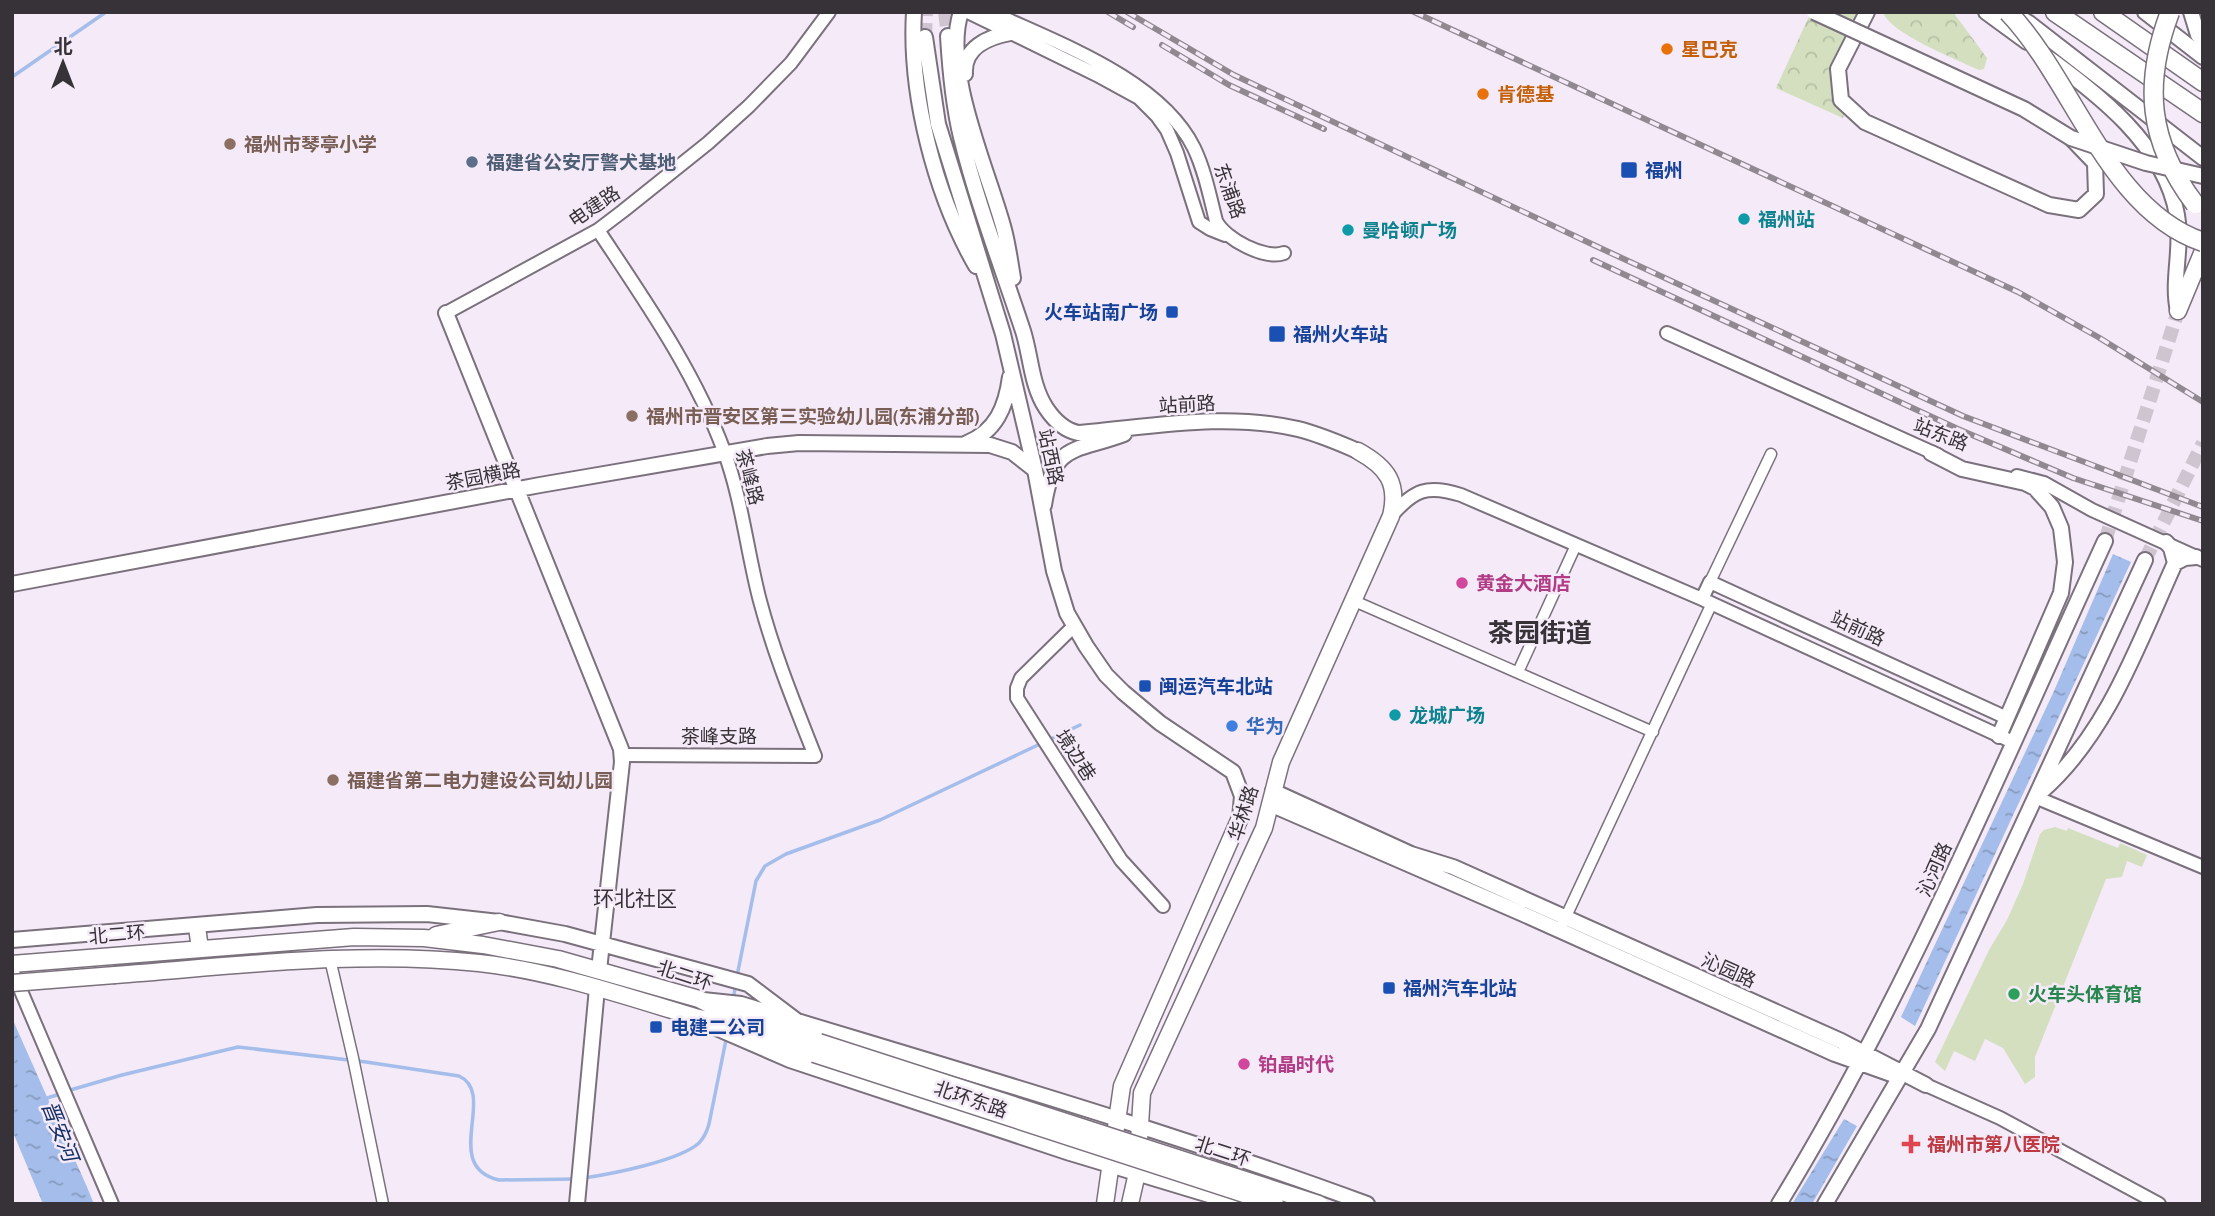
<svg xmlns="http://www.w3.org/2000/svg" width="2215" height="1216" font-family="'Archivo Narrow','Noto Sans SC',sans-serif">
<defs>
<pattern id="forest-crowns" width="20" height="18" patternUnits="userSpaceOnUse" patternTransform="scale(1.75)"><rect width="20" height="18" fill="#d3dfbf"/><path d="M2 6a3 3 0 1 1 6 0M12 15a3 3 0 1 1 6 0" fill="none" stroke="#b6c0a5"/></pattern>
<pattern id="water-ripples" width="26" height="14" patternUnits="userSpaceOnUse" patternTransform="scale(1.75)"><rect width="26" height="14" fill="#a4bdea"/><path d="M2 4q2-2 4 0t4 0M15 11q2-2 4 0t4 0" fill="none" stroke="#869abe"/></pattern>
</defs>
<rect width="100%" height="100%" fill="#f4eaf8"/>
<!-- green -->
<path fill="#d3dfbf" d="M2055,827l12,4 1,-3 50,20 2,-5 27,12 -5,12 -15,-6 -5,16 -16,2 -71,178v20l-10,7 -22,-36 -18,-9 -10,22 -21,-10 -9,20 -10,-9 54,-112 18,-30 16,-36 17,-50 4,-4z"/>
<!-- forest -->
<path fill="url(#forest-crowns)" d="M1811,12h51c-18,34 -49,67 -18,102l-1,4 -67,-30z
M1883,12h70l34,46 -3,11 -5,1c-21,-10 -90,-37 -96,-58z"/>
<!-- water -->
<path fill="url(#water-ripples)" d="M2113,554l18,8 -216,464 -14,-9 153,-326z
M12,1018l75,169 7,17h-51l-31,-74z
M1844,1119l13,7 -45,78h-20z"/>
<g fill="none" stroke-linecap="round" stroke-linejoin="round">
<!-- stream -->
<path stroke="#a4bdea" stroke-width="3.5" d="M12,77l94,-65
M737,976l19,-95 9,-15 21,-12 94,-34 200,-95
M733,1000l3,-17
M67,1091l55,-16 116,-28 128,15 93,14c39,18 -19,90 40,104l77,-1
M44,1099l16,-5
M584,1178c27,-4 95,-17 115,-35 5,-5 8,-12 10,-19l18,-89"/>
<!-- secondary-tunnel -->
<path stroke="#cec5d1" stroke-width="14" stroke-dasharray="14 7" stroke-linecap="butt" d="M945,12l3,24
M925,37l1,-25
M2105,541l73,-230
M2145,560l58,-117"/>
<defs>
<path id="minor" d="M1710,582l61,-128
M1352,600l301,132
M1518,672l58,-127
M1563,923l149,-320
M330,959l23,99 30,146"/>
<path id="tertiary" d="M968,12l129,63 42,23 18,18 10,14 10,23 22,69 11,7 15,6
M991,12c66,31 169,67 203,136 11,23 16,49 22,73 9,18 49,39 68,32
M598,230c47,71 96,140 126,221 18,48 23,101 36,150 14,53 35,104 55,155l-193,-1
M446,313l152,-83 25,-19 85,-68 41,-37 42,-43 38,-51
M1667,333l271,122
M2017,476l27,7 48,27 111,50
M1391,516c23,-26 36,-32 70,-21l241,104 311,143
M1702,599l8,-17 297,136
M1074,626l-53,52 -4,10v10l104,162 42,46
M2035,797l168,70
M12,970l100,234
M1926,1085l74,33 159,86"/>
<path id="secondary" d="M914,12c-5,82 21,183 62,254
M961,12c-19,57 26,156 42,214 5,17 7,35 10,52
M1867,12l-29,57 3,31 24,22 184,83 30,5 17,-16 -1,-31 -24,-25
M1986,12l41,30
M2145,12l58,45
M2191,12l7,23 5,5
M2012,13l17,10 174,135
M948,36c2,34 5,68 13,101 16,66 41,130 62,194 8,25 8,54 23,77 8,12 18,22 32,25 73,-6 148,-21 220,-4 21,5 41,14 60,22
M925,37l13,87 65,210 32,136 19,101 13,42 19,33 20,29 17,17 37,31 73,49 9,24 -2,22
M2043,54c55,40 122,91 134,161 6,32 -6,65 1,96
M965,74c-2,-26 23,-37 45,-41
M446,313l175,436 1,13 -23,208
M967,443c29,-12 39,-36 43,-66
M1931,453l31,16 63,14 10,5 17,19 9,21 4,34 -4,31 -62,143
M1044,505c10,-63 29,-52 80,-71
M2175,563l10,-5 11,-1
M12,584l528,-99 227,-39 32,-3 191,2 22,7 23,18
M1273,791l138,63 42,13 388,174 85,44
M2042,791c66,-58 97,-149 133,-228l-4,-15 -5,-6
M1270,804l251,109 314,141 56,20
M12,940l305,-25 110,-1 72,8 66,12 183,50 49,37
M703,1000l38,4c210,64 420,124 626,200
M714,1027l76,33 280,93 169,51
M577,1204l20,-216
M1779,1204c129,-211 223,-439 326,-663
M1825,1204l103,-175 217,-469"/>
<path id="primary" d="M2178,311l25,-60
M1105,1204l17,-118 118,-268
M1130,1204l7,-31 5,-80 122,-265 17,-66 110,-246c8,-33 -4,-49 -33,-65"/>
<path id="trunk" d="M197,927l3,22
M436,935l63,-13
M12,964l342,-27 70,1 59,7 75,14 141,40 22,11 98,32
M115,975c121,-9 243,-25 364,-12 74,8 145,33 216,54l22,5 97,32"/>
<path id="motorway" d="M2055,12l148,101
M2103,12l100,70"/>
</defs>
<!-- minor casing -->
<use href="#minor" stroke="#7b717d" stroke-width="13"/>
<!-- tertiary casing -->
<use href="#tertiary" stroke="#7b717d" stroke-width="16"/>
<!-- secondary casing -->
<use href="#secondary" stroke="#7b717d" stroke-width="18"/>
<!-- primary casing -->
<use href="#primary" stroke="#7b717d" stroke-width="19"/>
<!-- trunk casing -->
<use href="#trunk" stroke="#7b717d" stroke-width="19"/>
<!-- motorway casing -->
<use href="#motorway" stroke="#7b717d" stroke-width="21"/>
<!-- minor -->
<use href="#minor" stroke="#fff" stroke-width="10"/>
<!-- tertiary -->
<use href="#tertiary" stroke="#fff" stroke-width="12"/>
<!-- secondary -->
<use href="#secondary" stroke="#fff" stroke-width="14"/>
<!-- primary -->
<use href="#primary" stroke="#fff" stroke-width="16"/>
<!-- trunk -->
<use href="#trunk" stroke="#fff" stroke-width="16"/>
<!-- motorway -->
<use href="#motorway" stroke="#fff" stroke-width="18"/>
<defs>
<path id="rail" d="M1108,12l25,15
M1127,12l107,63 364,172 365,169 240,91
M1414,12l604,280 80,45 105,65
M1162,45l67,40 95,44
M1593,260l365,169 115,49 130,43"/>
</defs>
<!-- rail casing -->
<use href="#rail" stroke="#908992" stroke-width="6"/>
<!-- rail -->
<use href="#rail" stroke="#f4eaf8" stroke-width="3.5" stroke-dasharray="10" stroke-linecap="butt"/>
<defs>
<path id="secondary-bridge" d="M1814,12l210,97 47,29 75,25 57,13"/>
<path id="trunk-bridge" d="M12,983l103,-8
M819,1042l500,162
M814,1054l461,150"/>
<path id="motorway-bridge" d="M2008,12c66,69 100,198 195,230
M2170,12c-27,72 -22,130 25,192"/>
</defs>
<!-- secondary-bridge casing -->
<use href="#secondary-bridge" stroke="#7b717d" stroke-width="18" stroke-linecap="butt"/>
<!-- trunk-bridge casing -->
<use href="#trunk-bridge" stroke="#7b717d" stroke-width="19" stroke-linecap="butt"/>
<!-- motorway-bridge casing -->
<use href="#motorway-bridge" stroke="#7b717d" stroke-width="21" stroke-linecap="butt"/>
<!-- secondary-bridge -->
<use href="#secondary-bridge" stroke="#fff" stroke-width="14"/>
<!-- trunk-bridge -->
<use href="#trunk-bridge" stroke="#fff" stroke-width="16"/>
<!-- motorway-bridge -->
<use href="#motorway-bridge" stroke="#fff" stroke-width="18"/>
</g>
<!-- markers -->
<g fill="#e8710a" stroke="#f4eaf8" stroke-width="2.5">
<circle cx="1667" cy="49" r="7"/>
<circle cx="1483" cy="94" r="7"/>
</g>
<g fill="#8d6e63" stroke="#f4eaf8" stroke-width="2.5">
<circle cx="230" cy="144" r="7"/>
<circle cx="632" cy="416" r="7"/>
<circle cx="333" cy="780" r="7"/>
</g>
<circle fill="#5c6f8a" stroke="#f4eaf8" stroke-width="2.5" cx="472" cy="162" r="7"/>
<g fill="#1a4fb4" stroke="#f4eaf8" stroke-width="2.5">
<rect x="1620" y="161" width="18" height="18" rx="3.5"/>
<rect x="1165" y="305" width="14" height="14" rx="3.5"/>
<rect x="1268" y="325" width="18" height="18" rx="3.5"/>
<rect x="1138" y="679" width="14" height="14" rx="3.5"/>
<rect x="1382" y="981" width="14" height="14" rx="3.5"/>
<rect x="649" y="1020" width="14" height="14" rx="3.5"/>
</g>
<g fill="#0f9aa8" stroke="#f4eaf8" stroke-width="2.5">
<circle cx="1744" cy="219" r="7"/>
<circle cx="1348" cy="230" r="7"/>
<circle cx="1395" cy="715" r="7"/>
</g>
<g fill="#d1479c" stroke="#f4eaf8" stroke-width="2.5">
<circle cx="1462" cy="583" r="7"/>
<circle cx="1244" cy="1064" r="7"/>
</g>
<circle fill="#3f7fe0" stroke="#f4eaf8" stroke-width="2.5" cx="1232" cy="726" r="7"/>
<circle fill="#2e9e5b" stroke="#f4eaf8" stroke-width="2.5" cx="2014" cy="994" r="7"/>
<path fill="#e0444e" stroke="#f4eaf8" stroke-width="2.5" d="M1907.5 1133.5h7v7h7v7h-7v7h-7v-7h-7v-7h7z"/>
<g text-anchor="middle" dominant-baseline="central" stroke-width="5" stroke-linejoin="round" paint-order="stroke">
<!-- food labels -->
<g font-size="19" font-weight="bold" fill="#c56008" stroke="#f4eaf8" text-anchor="start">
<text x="1681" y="49">星巴克</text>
<text x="1497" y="94">肯德基</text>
</g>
<!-- education labels -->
<g font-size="19" font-weight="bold" fill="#785e54" stroke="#f4eaf8" text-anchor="start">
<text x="244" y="144">福州市琴亭小学</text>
<text x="646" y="416">福州市晋安区第三实验幼儿园(东浦分部)</text>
<text x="347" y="780">福建省第二电力建设公司幼儿园</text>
</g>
<!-- service labels -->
<g font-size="19" font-weight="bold" fill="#4e5e75" stroke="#f4eaf8" text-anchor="start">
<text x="486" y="162">福建省公安厅警犬基地</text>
</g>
<!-- transit labels -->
<g font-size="19" font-weight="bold" fill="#164399" stroke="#f4eaf8" text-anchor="start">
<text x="1645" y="170">福州</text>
<text x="1158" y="312" text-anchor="end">火车站南广场</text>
<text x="1293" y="334">福州火车站</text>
<text x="1159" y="686">闽运汽车北站</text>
<text x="1403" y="988">福州汽车北站</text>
<text x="670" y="1027">电建二公司</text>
</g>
<!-- street labels -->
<g font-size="19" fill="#363237" stroke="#f4eaf8">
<text transform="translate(1230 191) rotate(70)">东浦路</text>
<text transform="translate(594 206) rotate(-34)">电建路</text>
<text transform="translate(1187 404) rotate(-3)">站前路</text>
<text transform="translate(1941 434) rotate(21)">站东路</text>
<text transform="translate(1051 457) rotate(78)">站西路</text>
<text transform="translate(483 476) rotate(-11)">茶园横路</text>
<text transform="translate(750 477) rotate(75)">茶峰路</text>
<text transform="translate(1858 628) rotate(25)">站前路</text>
<text x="719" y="736">茶峰支路</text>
<text transform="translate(1076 755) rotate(57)">境边巷</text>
<text transform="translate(1243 813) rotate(-72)">华林路</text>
<text transform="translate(1934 869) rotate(-66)">沁河路</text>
<text transform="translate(117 934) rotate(-5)">北二环</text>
<text transform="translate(1729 970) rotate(24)">沁园路</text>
<text transform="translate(685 975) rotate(18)">北二环</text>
<text transform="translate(971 1099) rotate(19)">北环东路</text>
<text transform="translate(1223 1151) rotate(18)">北二环</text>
</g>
<!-- culture labels -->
<g font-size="19" font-weight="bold" fill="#0d838f" stroke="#f4eaf8" text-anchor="start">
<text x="1758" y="219">福州站</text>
<text x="1362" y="230">曼哈顿广场</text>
<text x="1409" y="715">龙城广场</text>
</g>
<!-- hotel labels -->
<g font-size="19" font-weight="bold" fill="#b23c85" stroke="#f4eaf8" text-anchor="start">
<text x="1476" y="583">黄金大酒店</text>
<text x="1258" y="1064">铂晶时代</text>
</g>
<!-- shop labels -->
<g font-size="19" font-weight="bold" fill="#366cbe" stroke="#f4eaf8" text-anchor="start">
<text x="1246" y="726">华为</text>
</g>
<!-- leisure labels -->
<g font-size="19" font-weight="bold" fill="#27864d" stroke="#f4eaf8" text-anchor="start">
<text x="2028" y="994">火车头体育馆</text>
</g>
<!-- health labels -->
<g font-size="19" font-weight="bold" fill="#be3a42" stroke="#f4eaf8" text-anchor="start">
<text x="1927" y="1144">福州市第八医院</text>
</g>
<!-- neighbourhood labels -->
<g font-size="21" fill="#363237" stroke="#f4eaf8">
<text x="635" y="898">环北社区</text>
</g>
<!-- water labels -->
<g font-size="21" font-style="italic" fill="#163066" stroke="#f4eaf8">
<text transform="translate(60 1131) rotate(68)">晋安河</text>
</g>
<!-- district labels -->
<g font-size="26" font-weight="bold" fill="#363237" stroke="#f4eaf8">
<text x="1540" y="632">茶园街道</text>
</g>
</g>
<!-- border -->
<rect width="2215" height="1216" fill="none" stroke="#363237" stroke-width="28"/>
<!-- north arrow -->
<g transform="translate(63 63)" stroke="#f4eaf8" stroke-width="5" paint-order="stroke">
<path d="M0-5L12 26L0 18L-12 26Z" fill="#363237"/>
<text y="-10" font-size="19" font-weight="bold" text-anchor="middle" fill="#363237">北</text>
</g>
</svg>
